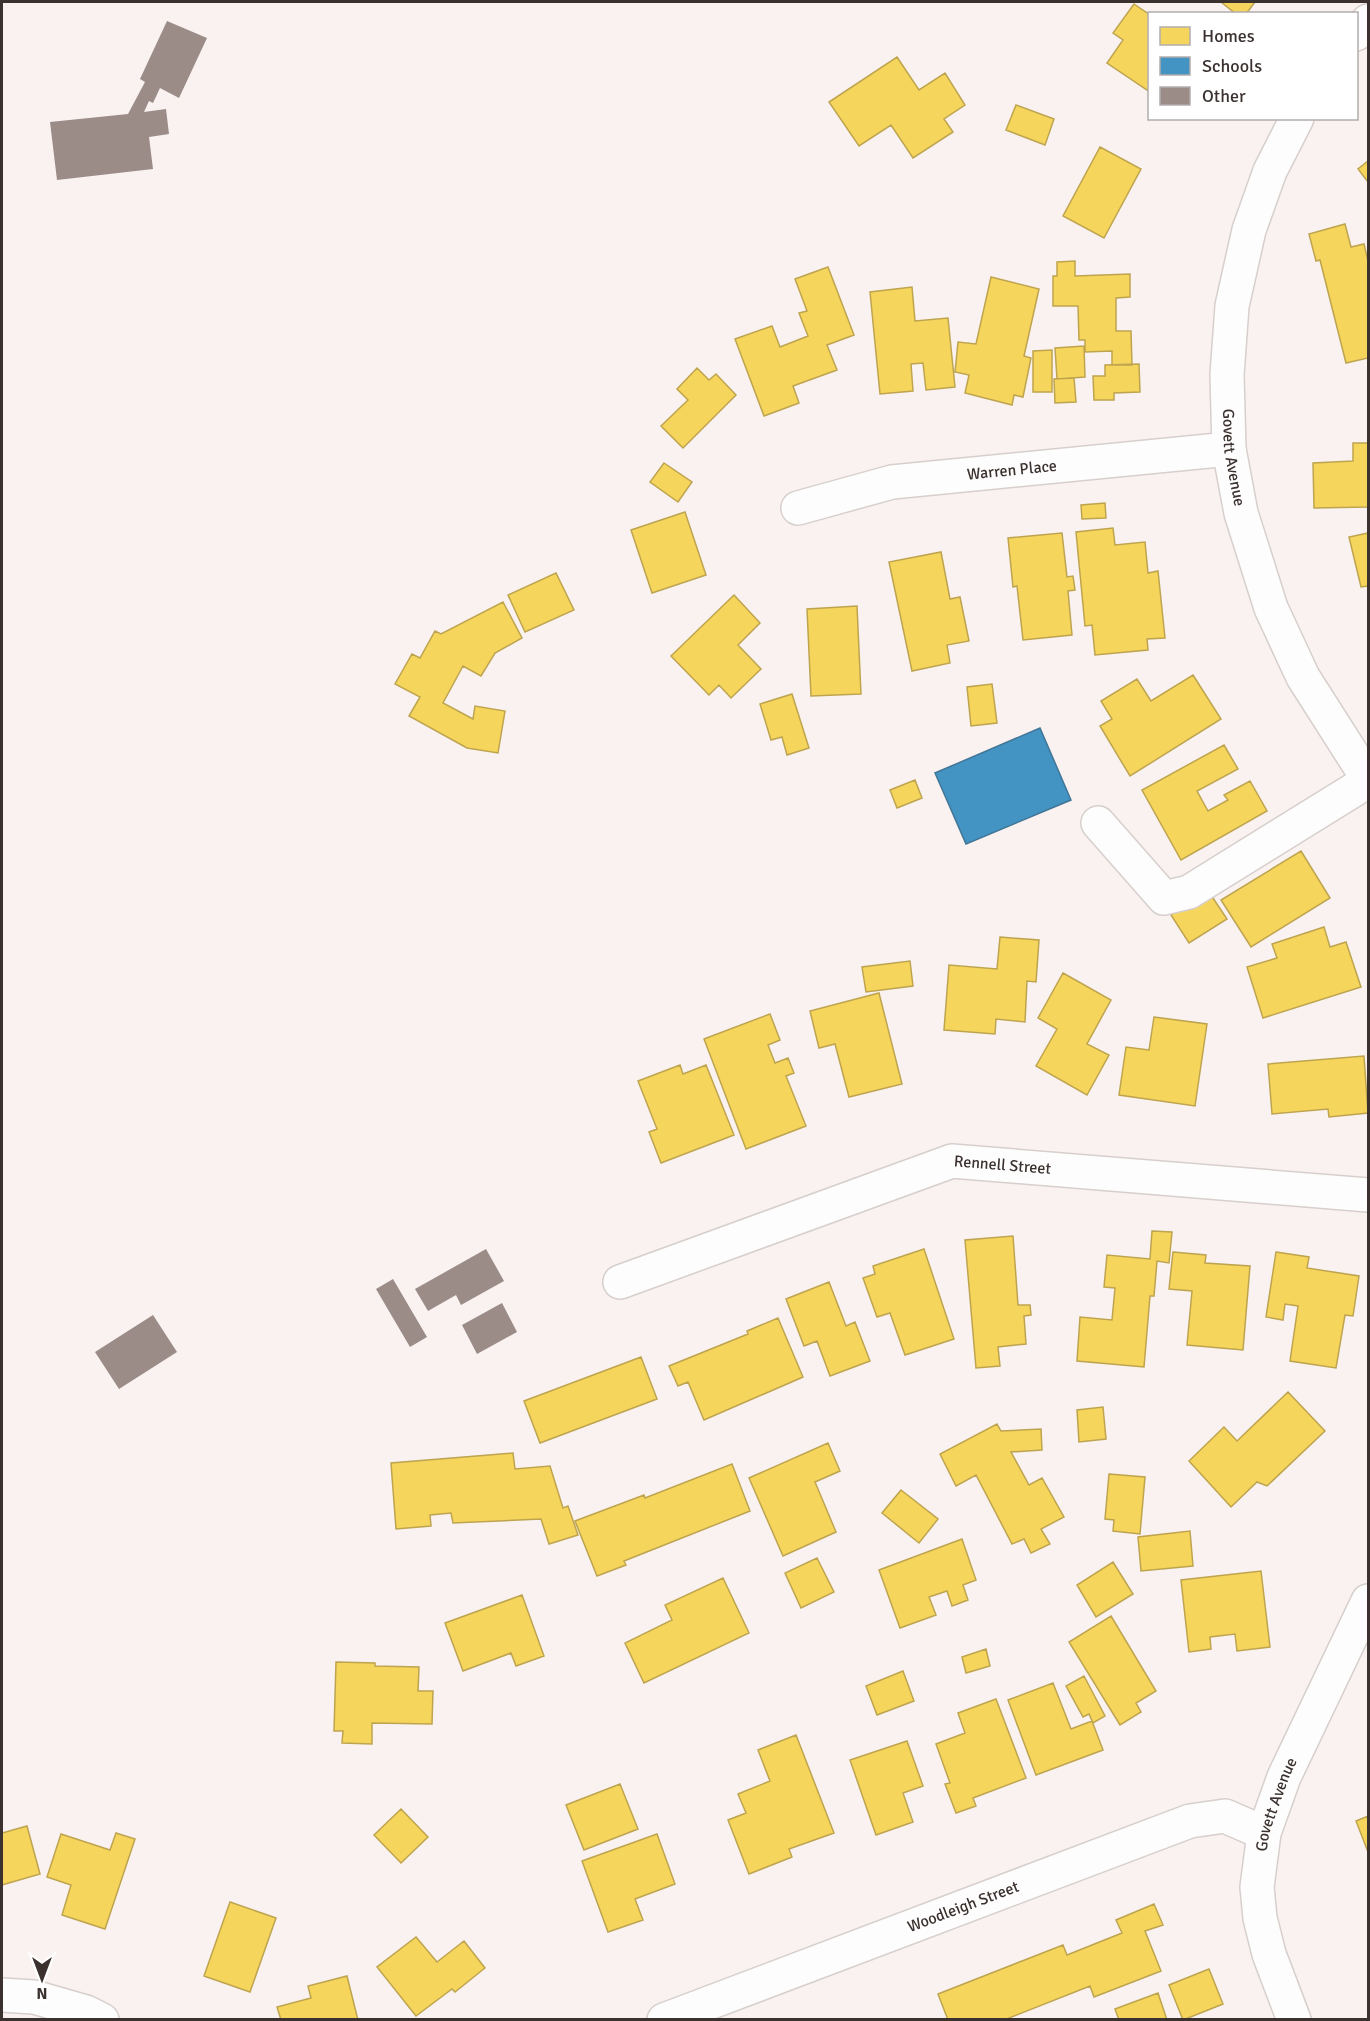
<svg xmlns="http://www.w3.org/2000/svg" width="1370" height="2021" font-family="Signika,sans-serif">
<rect width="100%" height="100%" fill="#f9f2f0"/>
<!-- homes -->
<path fill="#f6d55c" stroke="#bea44f" stroke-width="1.5" d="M1221,2h34l-9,12h-10z
M1134,4l16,11v77l-43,-29 16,-23 -10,-7z
M897,57l22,33 26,-17 20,32 -21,14 9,13 -40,26 -22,-33 -32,21 -30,-44z
M1016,105l38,14 -9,26 -39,-15z
M1100,147l41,22 -37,69 -41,-22z
M1368,161v21l-10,-13z
M1345,224l6,23 13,-3 4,17v97l-22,5 -26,-103 -4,1 -7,-27z
M1075,261v15l55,-2v23l-14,1v33h15l1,34h-20v-14l-27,1v-12h-6l-1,-34h-25v-30h4v-14z
M828,267l26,68 -27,10 10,25 -44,16 6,17 -35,13 -29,-77 37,-13 8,21 28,-11 -9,-23 8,-2 -12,-32z
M991,277l48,12 -15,67 7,2 -8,39 -9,-2 -2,10 -47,-12 4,-18 -14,-3 3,-30 18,2z
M912,287l3,34 33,-3 7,69 -29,3 -3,-27 -12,1 2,27 -33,3 -10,-102z
M1084,346l1,31 -28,2 -2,-31z
M1052,350v42h-19v-41z
M1139,364l1,28 -26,1v7h-20l-1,-24h12v-11z
M697,368l12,12 7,-6 20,21 -53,53 -22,-22 27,-26 -11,-11z
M1074,378l2,24 -21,1 -1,-24z
M1353,443h15v64l-54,1 -1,-45 40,-2z
M664,463l28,19 -14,20 -28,-20z
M1105,503l1,15 -24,1 -1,-14z
M685,512l21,63 -54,18 -21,-63z
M1113,528l2,17 30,-3 3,31 10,-2 7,67 -18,1 1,11 -53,5 -3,-30 -7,1 -9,-94z
M1062,533l5,44 6,-1 2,14 -7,1 4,44 -49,5 -6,-54 -4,1 -5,-49z
M1368,533v53l-7,1 -12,-50z
M941,552l9,47 10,-2 9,44 -22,4 3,18 -38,8 -23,-109z
M556,573l18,37 -49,22 -17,-37z
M734,595l26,28 -22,22 23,24 -30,29 -12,-13 -10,10 -38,-39z
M503,602l19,36 -27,15 -14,23 -18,-10 -20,37 30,16 2,-13 30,5 -7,42 -31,-5 -58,-32 11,-19 -25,-13 17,-30 8,4 15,-27 6,3z
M857,606l4,88 -50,2 -4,-87z
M1193,675l28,44 -91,57 -30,-50 12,-7 -11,-18 36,-22 14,22z
M992,684l5,39 -26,3 -4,-39z
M792,694l17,54 -22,7 -5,-18 -11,3 -11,-36z
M1224,745l14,24 -41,22 11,20 20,-11 -4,-5 26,-14 17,30 -86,49 -39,-70z
M915,780l7,18 -25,10 -7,-18z
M1301,851l29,47 -79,49 -30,-47z
M1207,889l20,30 -38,24 -18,-28z
M1324,927l6,20 16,-5 15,45 -98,31 -16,-51 30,-9 -5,-14z
M1000,937l39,3 -3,42 -9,-1 -2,41 -29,-3 -1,15 -51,-4 5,-65 48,4z
M910,961l3,25 -47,6 -4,-25z
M1063,973l48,27 -24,44 22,11 -22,40 -51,-29 21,-37 -19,-11z
M879,993l23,91 -53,13 -14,-53 -16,4 -9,-37z
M770,1014l10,26 -12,5 7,18 13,-5 6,15 -8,3 20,50 -60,23 -42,-110z
M1154,1017l53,7 -12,82 -76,-11 7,-48 23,3z
M1364,1056l4,57 -39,4 -1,-8 -56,5 -4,-50z
M680,1065l3,9 23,-9 28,70 -73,28 -12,-31 8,-3 -19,-48z
M1152,1231l20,1 -3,31 -12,-2 -3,35h-4l-6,71 -67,-6 3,-44 32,3 3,-32 -11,-1 3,-32 43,4z
M1013,1236l5,69h12l1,10 -7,1 2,28 -28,3 2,19 -24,2 -11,-128z
M924,1249l30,90 -49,16 -15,-42 -13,4 -14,-39 12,-4 -2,-8z
M1173,1252l33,3 -1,8 45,3 -7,84 -56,-5 5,-54 -23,-2z
M1276,1252l33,5 -2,11 52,8 -6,40 -8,-1 -9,53 -46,-7 8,-55 -13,-2 -2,16 -17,-3z
M829,1282l17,44 9,-4 15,39 -40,15 -13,-35 -13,5 -18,-47z
M778,1318l25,59 -99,43 -16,-38 -10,4 -9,-20 79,-32 -1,-3z
M641,1357l16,42 -117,44 -16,-42z
M1288,1392l37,39 -58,55 -10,-4 -26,25 -42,-46 35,-34 13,14z
M1103,1407l3,32 -27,3 -2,-32z
M997,1424l4,7 40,-2 1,21 -31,2 18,33 13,-7 22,39 -23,12 9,15 -19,9 -7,-14 -12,5 -36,-69 -20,11 -16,-32z
M828,1443l12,28 -25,11 21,50 -53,24 -34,-78z
M513,1453l2,16 35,-3 13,42 5,-2 10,29 -29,9 -8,-25 -88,4 -2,-10 -21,2 1,11 -35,3 -5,-66z
M732,1464l18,47 -126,50 2,4 -29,11 -22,-55 69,-26 1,3z
M1109,1474l36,3 -5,57 -27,-3 1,-11 -9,-1z
M901,1490l37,29 -19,24 -37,-30z
M1190,1531l3,35 -52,5 -3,-34z
M962,1539l14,41 -13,5 5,15 -16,6 -5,-15 -18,6 7,18 -36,13 -21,-58z
M817,1558l17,34 -33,16 -16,-35z
M1113,1562l20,32 -37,23 -19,-32z
M1261,1571l9,76 -33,4 -2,-17 -25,3 1,12 -22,3 -8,-72z
M723,1578l26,55 -105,50 -19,-40 47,-23 -7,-15z
M522,1595l22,61 -28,10 -5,-13 -48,18 -18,-48z
M1111,1616l45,75 -20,12 5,9 -21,13 -51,-83z
M986,1649l4,17 -24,7 -4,-16z
M336,1662l39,1v3l44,1 -1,24h15l-1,33 -60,-1v21l-30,-1 1,-12h-9z
M903,1671l11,30 -37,14 -11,-29z
M1084,1676l21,40 -12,7 -4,-9 -6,3 -17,-31z
M1053,1683l18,46 21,-8 11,29 -67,25 -28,-75z
M996,1699l30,79 -53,20 3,8 -20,7 -11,-29 5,-1 -14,-39 29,-11 -7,-20z
M796,1735l38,98 -45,16 3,8 -43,17 -21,-54 18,-7 -8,-19 32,-13 -12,-31z
M907,1741l16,45 -20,7 10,29 -37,13 -26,-75z
M620,1784l18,45 -54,21 -18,-45z
M401,1809l27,28 -27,26 -27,-28z
M1368,1816v36l-12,-31z
M27,1826l13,48 -38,11v-52z
M116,1833l19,6 -30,90 -43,-14 9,-30 -24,-8 14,-43 49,16z
M657,1834l18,50 -40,15 8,21 -35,12 -26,-71z
M230,1902l46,16 -26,74 -46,-16z
M1154,1904l9,21 -18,6 16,40 -67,26 -4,-11 -86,34h-56l-10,-26 125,-49 4,10 55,-22 -6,-13z
M416,1937l21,25 27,-21 21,27 -30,24 -3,-3 -36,27 -39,-49z
M1209,1969l14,35 -40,16 -14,-35z
M347,1976l11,44h-77l-4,-13 34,-9 -3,-12z
M1158,1993l9,27h-48l-4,-11z"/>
<!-- schools -->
<path fill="#4393c3" stroke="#417697" stroke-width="1.5" d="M1040,728l31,72 -105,44 -31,-71z"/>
<!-- building -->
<path fill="#9b8c88" d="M167,21l40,17 -28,60 -19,-10 -7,15 -4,-2 -5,11 22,-3 3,25 -20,3 4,32 -96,11 -7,-58 78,-8 17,-32 -5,-3z
M486,1249l18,32 -43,24 -5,-10 -28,16 -13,-22z
M393,1279l34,58 -17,10 -34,-58z
M502,1303l15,29 -40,22 -15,-29z
M153,1315l24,37 -58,37 -24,-37z"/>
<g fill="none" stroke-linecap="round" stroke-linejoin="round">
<defs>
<g id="minor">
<path d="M1356,34l12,-13"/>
<path id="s1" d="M1297,118l-27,53 -21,59 -17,76 -5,69 2,74 12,64 30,95 32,69 65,102"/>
<path id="s2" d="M798,508l94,-26 337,-33"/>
<path d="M1098,823l66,75 25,-6 179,-111"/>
<path id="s3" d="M620,1282l332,-121 416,34"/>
<path d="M2,1995l32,2 52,15 16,8"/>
<path id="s4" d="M664,2020l526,-199 35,-5 39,17"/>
<path id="s5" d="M1294,2020l-25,-66 -9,-36 -3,-31 7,-54 20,-56 84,-176"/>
</g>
</defs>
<!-- minor casing -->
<use href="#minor" stroke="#d6cfcc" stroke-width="36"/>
<!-- minor -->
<use href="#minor" stroke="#fefdfd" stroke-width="33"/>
</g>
<g text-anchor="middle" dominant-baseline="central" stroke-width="6" stroke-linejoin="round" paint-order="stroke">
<!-- street labels -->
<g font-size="16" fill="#3b3230" stroke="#fff">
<text stroke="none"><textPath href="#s1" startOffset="352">Govett Avenue</textPath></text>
<text stroke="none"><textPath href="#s2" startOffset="218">Warren Place</textPath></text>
<text stroke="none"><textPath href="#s3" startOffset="404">Rennell Street</textPath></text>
<text stroke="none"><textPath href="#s5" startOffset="224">Govett Avenue</textPath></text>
<text stroke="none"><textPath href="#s4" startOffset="320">Woodleigh Street</textPath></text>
</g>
</g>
<!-- border -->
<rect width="1370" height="2021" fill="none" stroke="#3b3230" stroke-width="6"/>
<!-- legend -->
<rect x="1148" y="12" width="210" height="108" fill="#ffffff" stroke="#b1adac" stroke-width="1.5"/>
<rect x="1160" y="27" width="30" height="18" fill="#f6d55c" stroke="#b1adac" stroke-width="1.5"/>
<text x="1202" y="42" font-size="18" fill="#3b3230">Homes</text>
<rect x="1160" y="57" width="30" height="18" fill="#4393c3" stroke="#b1adac" stroke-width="1.5"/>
<text x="1202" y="72" font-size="18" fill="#3b3230">Schools</text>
<rect x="1160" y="87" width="30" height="18" fill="#9b8c88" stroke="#b1adac" stroke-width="1.5"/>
<text x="1202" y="102" font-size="18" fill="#3b3230">Other</text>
<!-- north arrow -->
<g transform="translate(42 1979) rotate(180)" stroke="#ffffff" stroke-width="4.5" paint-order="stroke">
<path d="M0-4.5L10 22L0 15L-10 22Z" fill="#3b3230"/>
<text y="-9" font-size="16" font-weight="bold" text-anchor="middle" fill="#3b3230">N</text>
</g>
</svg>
